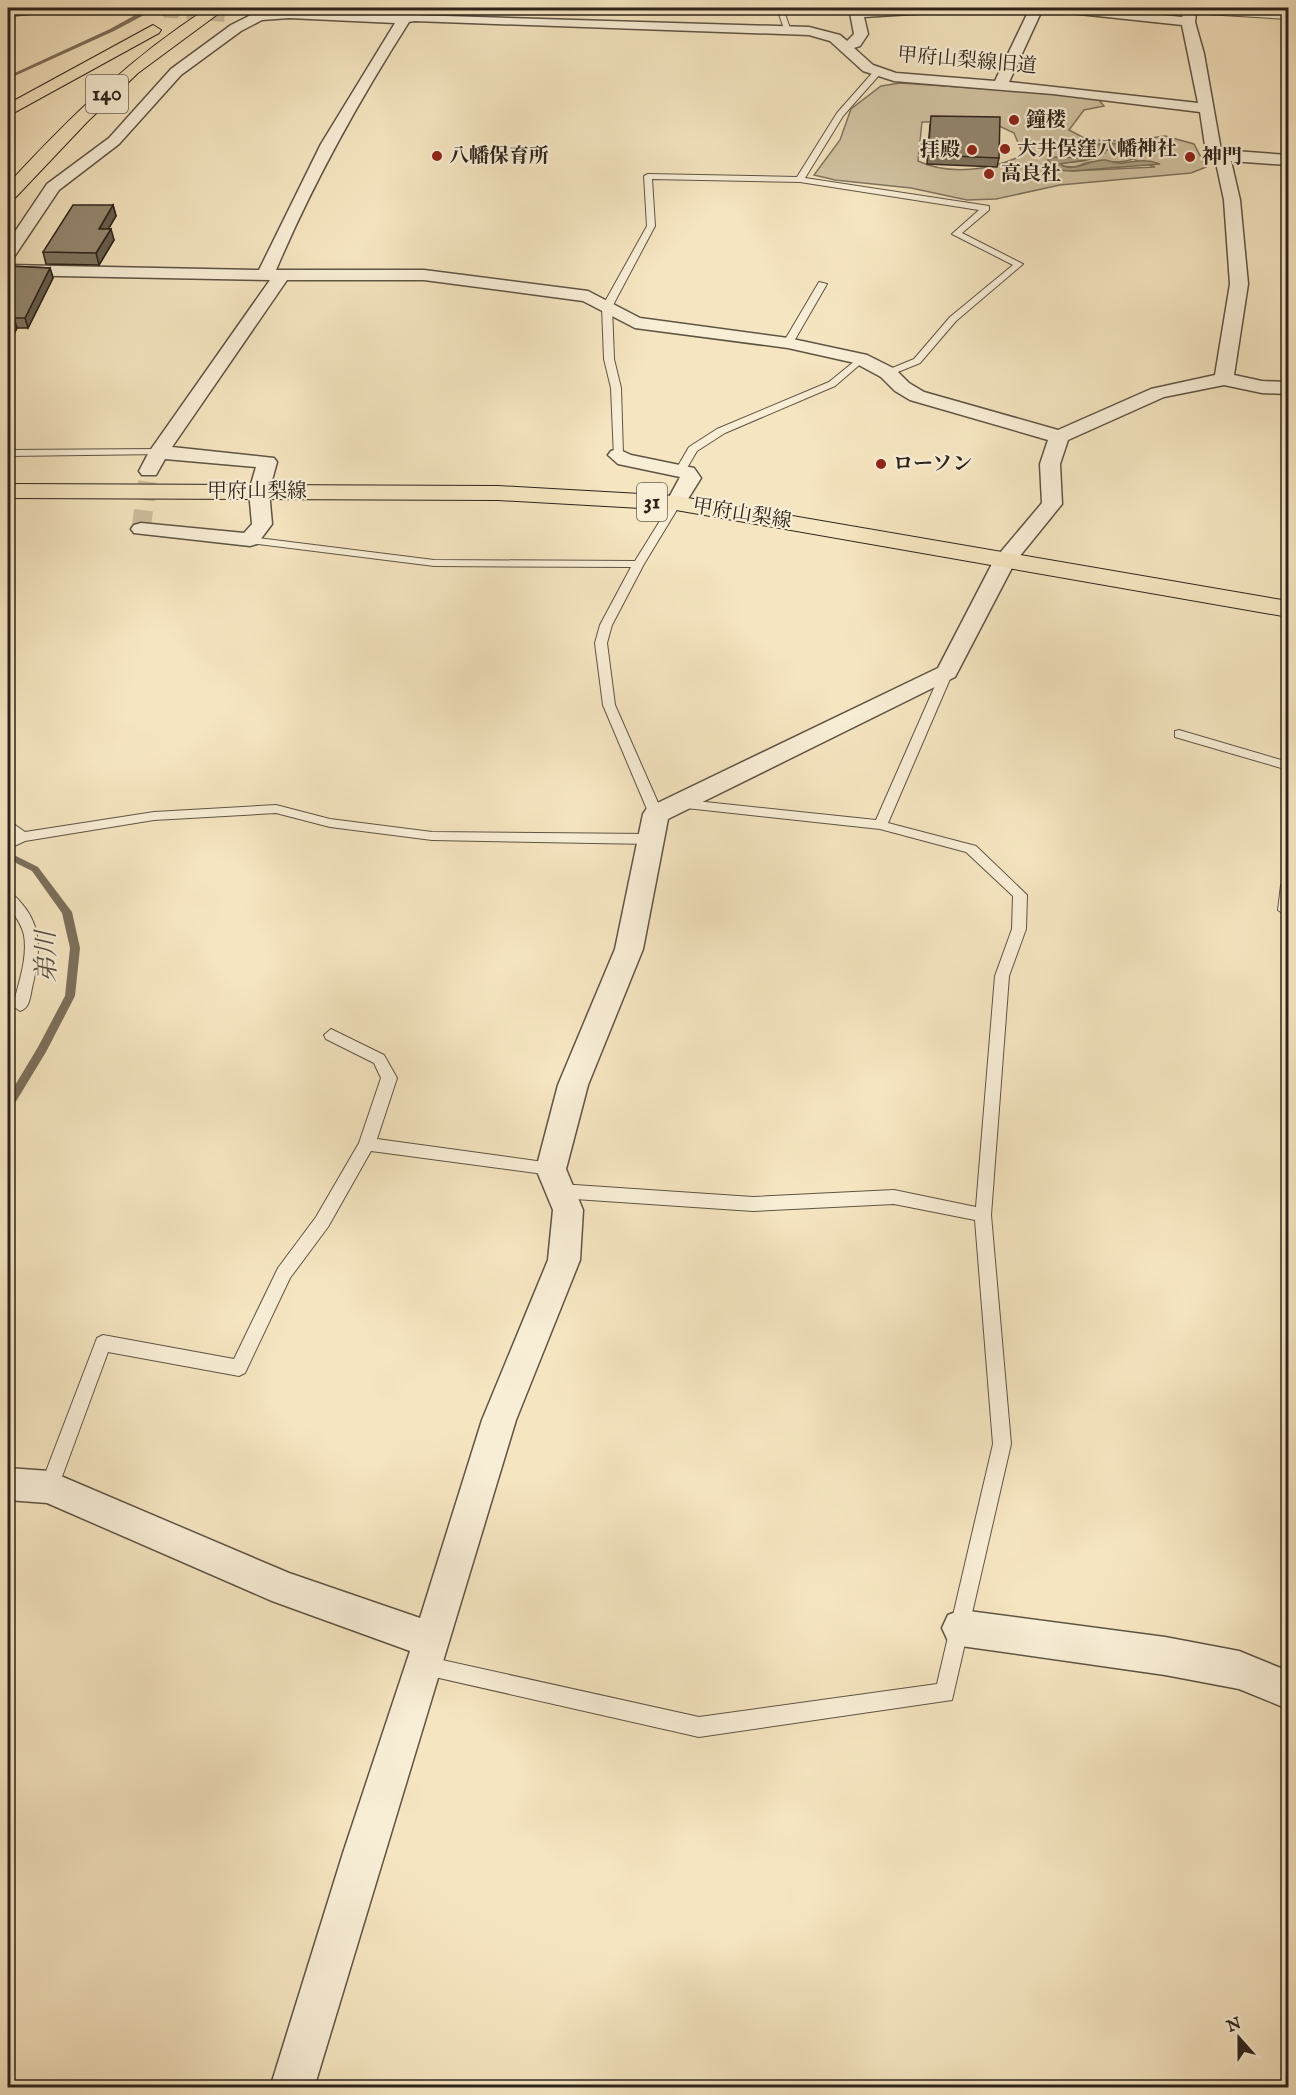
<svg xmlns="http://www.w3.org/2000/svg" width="1296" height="2095" font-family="'IM FELL English','Noto Serif JP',serif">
<rect width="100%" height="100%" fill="#f5e5c0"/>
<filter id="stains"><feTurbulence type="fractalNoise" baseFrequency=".00333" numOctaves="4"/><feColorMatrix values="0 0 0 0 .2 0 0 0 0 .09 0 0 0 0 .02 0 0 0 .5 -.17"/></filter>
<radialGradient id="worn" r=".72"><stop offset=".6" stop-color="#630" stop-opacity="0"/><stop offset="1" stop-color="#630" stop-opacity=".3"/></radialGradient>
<!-- green -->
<path fill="#d3c4a4" stroke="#807460" stroke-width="1.5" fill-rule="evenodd" d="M900,83l121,8 77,8 6,7 -20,4 -15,20 19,10 42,1 35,-5 29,8 12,23 -15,6 -131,12 -64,14 -29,1 -56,-12 -76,-8 -21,-5 26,-35 11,-31 30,-23zM922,122h69l23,11 9,22c-31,15 -73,21 -105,6zM1136,143v6l-30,1 -1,3 -21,8 -25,2c5,4 8,4 14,4 6,0 11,-5 18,-5 15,-2 28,3 42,-3l22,8 -84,4 -22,-11 40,-2 8,-14z"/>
<!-- water -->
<path fill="#b1a388" stroke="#7c705c" stroke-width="1.5" d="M1136,143l5,2 -5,4 -29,1 -10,8 -37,6c13,10 30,-5 45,-4 6,1 12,4 18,3 14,-2 23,-4 37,1l-89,7 -14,-1 -9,-10 7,-3 34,1 3,-4 -4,-9z"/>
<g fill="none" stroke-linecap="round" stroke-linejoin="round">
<!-- stream -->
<path fill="#7c705c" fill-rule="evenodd" d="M148,8h4l-8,7 -30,16 -106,48v-3l102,-47z
M8,852l30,15 34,45 8,36 -5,48 -29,56 -34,56 -4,1v-12l30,-50 27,-51 5,-48 -8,-35 -30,-42 -24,-12z"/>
<!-- street-tunnel-far1 -->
<path stroke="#cdbe9f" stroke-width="15" stroke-dasharray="15 8" stroke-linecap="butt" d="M164,10l69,5"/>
<!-- street-tunnel -->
<path stroke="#cdbe9f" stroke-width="19" stroke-dasharray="19 10" stroke-linecap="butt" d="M141,529l8,-58"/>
<defs>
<path id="lane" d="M777,8h6l8,23 -7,-2z
M1180,8l108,7v4l-98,-6z
M874,71l7,2 -38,43 -38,62 184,28v4l-27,23 61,31 -67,57 -36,42 -32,13 -5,-3 2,-2 29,-12 36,-42 63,-52 -61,-31 27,-24 -179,-28 -148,-3 3,47 -43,81 2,52 7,29 2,67 -9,2 -3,-69 -7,-29 -2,-52 45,-81 -3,-50 4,-2 149,3 40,-64z
M819,282l8,2 -34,59 -8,2 -2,-2z
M861,356l5,3 -2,2 -29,25 -110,47 -28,18 -13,22 -9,-2 14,-24 28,-18 112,-47z
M159,449l4,1v4l-155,2v-6z
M676,500l5,3 -37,61 -32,61 -5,18 8,62 48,109 -7,4 -7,-4 -46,-109 -8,-62 5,-18 31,-58 -197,-1 -184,-23 -6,-3 6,-3 184,23 201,1 36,-58z
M947,668l6,4 -65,151 88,23 51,49 -1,34 -17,47 -18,239 20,229 -59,256 -253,37 -282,-64 -3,-7 3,-7 7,-3 275,61 238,-33 56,-240 -18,-224 -81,-16 -141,7 -193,-13 -6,-2 -2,-5 2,-5 6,-2 193,13 141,-7 82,17 19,-231 17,-47 1,-33 -47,-44 -86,-23 -203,-22 -7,-4 7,-4 199,21 65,-148z
M1179,730l109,32v8l-113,-33v-6z
M276,805l54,14 102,13 218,2 7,5 -7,5 -218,-4 -102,-13 -54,-14 -122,7 -129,21 -17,8v-10l5,-3 -5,-5v-11l17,12 129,-20z
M1288,880v34l-3,1 -7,-5 3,-25z
M8,892c6,2 10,7 14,12 22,25 17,55 10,84 -2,9 -2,20 -12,23l-7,-5c5,-22 15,-47 11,-71 -4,-18 -18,-25 -16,-43z
M331,1029l53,26 13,23 -20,61 174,24 6,1 2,5 -2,5 -6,1 -180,-24 -43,76 -38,51 -45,95 -6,3 -131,-24 -52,141 -7,3 -7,-3 -2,-6 57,-149 6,-3 131,24 44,-91 38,-51 43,-74 22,-65 -7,-15 -48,-24 -2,-4z"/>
<path id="street" d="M8,8h44l-7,4 -37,4z
M145,8h24l2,2 -7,4z
M265,8h15l-1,3 530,16 31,8 7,6 7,-7 -4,-21 2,-3 97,-2 -6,4 -79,5 4,17 -8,12 -6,2 19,17 23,8 99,8 35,-73h13l-34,74 189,21 -16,-78 -122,-13 -7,-4h39l90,9 5,-9h15l-6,5 -1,9 9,32 17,96 67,5v10l-57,-4 9,39 8,84 -14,91 28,6 26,1v12l-26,-1 -38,-8 -60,12 -96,43 -8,24 2,40 -47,58 -60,115 -287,142 -25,130 -55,136 -22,84 17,41 -3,50 -64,160 -202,668h-44l73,-235 67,-202 -138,-50 -225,-98 -39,-3v-32l41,3 240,102 131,45 62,-198 66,-160 5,-50 -17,-41 22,-84 57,-136 28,-135 4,-6 291,-140 56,-108 48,-57 -2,-39 8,-24 -138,-40 -15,-9 -14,-14 -26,-14 -67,-15 -153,-20 -52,-27 -159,-21h-137l-115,167 102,11 3,4 -8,29 3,33 -15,20 -7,2 -116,-13 -3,-4 3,-4 7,-2 103,10 8,-9 -3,-33 7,-24 -91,-8 -9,16h-14l-3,-4 10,-19 121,-172 -262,-5v-10l251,5 62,-126 74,-121 -106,-5 -27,2 -21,11 -60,44 -62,69 -60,46 -45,67 -6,1v-16l39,-58 62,-46 62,-69 60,-44zM414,21l395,14 21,6 33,30 31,10 159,13 147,18 6,40 9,6 9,42 6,84 -15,91 -64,14 -93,41 -134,-38 -15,-9 -14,-14 -28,-14 -79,-17 -148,-20 -52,-27 -164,-21h-148c37,-87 82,-168 133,-248z
M618,449l13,6 63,13 7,10 -18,29h-14l-3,-4 14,-26 -62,-13 -10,-9 3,-4z
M961,1610l204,27 74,14 49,20v38l-49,-20 -74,-14 -204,-29 -13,-5 -6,-13 6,-13z"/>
<path id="secondary" d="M399,8h16l7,9 -3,3h-10z"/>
<path id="primary" d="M8,484l490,2 178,10 612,105v16l-612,-107 -178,-10 -490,-2z"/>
<path id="highway" d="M208,8h18l-88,65 -51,49 -72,76 -7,1v-15c61,-66 124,-128 200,-176z
M153,25l8,5 -2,3 -151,83v-12z"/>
</defs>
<!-- lane casing -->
<use href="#lane" stroke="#5f5444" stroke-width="2"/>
<!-- street casing -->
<use href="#street" stroke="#5f5444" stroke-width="3"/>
<!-- secondary casing -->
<use href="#secondary" stroke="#2d231b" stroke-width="2"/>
<!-- primary casing -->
<use href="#primary" stroke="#2d231b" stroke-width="2"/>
<!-- highway casing -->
<use href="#highway" stroke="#2d231b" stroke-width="2"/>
<!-- lane -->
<use href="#lane" fill="#f8eed6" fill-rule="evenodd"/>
<!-- street -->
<use href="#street" fill="#f8eed6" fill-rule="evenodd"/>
<!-- secondary -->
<use href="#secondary" fill="#f8eed6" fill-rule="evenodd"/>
<!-- primary -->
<use href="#primary" fill="#f5e5c0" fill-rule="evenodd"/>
<!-- highway -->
<use href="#highway" fill="#f5e5c0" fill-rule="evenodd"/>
</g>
<!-- wall -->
<path fill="#807561" stroke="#2d231b" stroke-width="1.5" d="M930,125l69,33 -2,9 -70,-3z
M113,205l3,11 -8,13 6,11 -15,25 -53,-1 -3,-12z
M8,266l42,2 3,10 -25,50h-11l-4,8h-5z"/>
<!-- shaded-wall -->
<path fill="#685f4f" stroke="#2d231b" stroke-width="1.5" d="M113,205l3,11 -14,24 -3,-11z
M111,229l3,11 -15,25 -3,-12z
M50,268l3,10 -25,50 -3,-10z
M14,318l3,10 -4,8 -3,-10z"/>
<!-- building -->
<path fill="#958871" stroke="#2d231b" stroke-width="1.5" d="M931,116l69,1 -1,41 -71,-3z
M73,205h40l-14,24h12l-15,24 -53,-1z
M8,266l42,2 -25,50h-11l-4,8h-2z"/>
<!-- markers -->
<g fill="#8f2418" stroke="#f8eed6" stroke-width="2">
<circle cx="1014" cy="120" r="6"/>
<circle cx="1005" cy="149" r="6"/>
<circle cx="972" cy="150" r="6"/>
<circle cx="437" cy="156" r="6"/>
<circle cx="1190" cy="157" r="6"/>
<circle cx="989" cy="174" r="6"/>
<circle cx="881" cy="464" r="6"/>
</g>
<g text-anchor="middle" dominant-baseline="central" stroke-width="4.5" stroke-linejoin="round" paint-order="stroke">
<!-- far-street labels -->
<g font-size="20" fill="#2d231b" stroke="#f8eed6">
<text transform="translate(967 61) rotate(5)">甲府山梨線旧道</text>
<text x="257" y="491">甲府山梨線</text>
<text transform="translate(742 514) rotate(9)">甲府山梨線</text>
</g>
<!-- far-poi labels -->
<g font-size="20" font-weight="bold" fill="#2d231b" stroke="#f8eed6" text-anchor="start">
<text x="1026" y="120">鐘楼</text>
<text x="1017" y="149">大井俣窪八幡神社</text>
<text x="960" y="150" text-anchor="end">拝殿</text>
<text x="449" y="156">八幡保育所</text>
<text x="1202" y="157">神門</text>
<text x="1001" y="174">高良社</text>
<text x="893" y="464">ローソン</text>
</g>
<!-- shield labels -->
<g fill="#f8eed6" stroke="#6a6053" stroke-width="1.5">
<rect x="86" y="75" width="42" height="38" rx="4.5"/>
<rect x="637" y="483" width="30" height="38" rx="4.5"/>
</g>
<g font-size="22" font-weight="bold" fill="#2d231b">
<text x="107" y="94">140</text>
<text x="652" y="502">31</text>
</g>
<!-- water labels -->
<g font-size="26" font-style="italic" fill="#5b5041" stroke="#f8eed6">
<text transform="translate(47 957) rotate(-91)">弟川</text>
</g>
</g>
<!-- margin -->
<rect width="1296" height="2095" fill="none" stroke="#f5e5c0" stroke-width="30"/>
<rect x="9" y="9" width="1278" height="2077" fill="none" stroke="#2d231b" stroke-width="3"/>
<rect x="15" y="15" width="1266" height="2065" fill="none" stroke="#2d231b" stroke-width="1.5"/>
<!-- north arrow -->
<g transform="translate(1239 2038) rotate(339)" stroke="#f8eed6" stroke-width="4.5" paint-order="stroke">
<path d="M0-4.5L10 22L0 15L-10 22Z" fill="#2d231b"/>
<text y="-9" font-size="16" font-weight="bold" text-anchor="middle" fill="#2d231b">N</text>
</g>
<rect width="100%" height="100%" filter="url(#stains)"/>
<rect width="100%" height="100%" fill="url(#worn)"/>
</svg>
